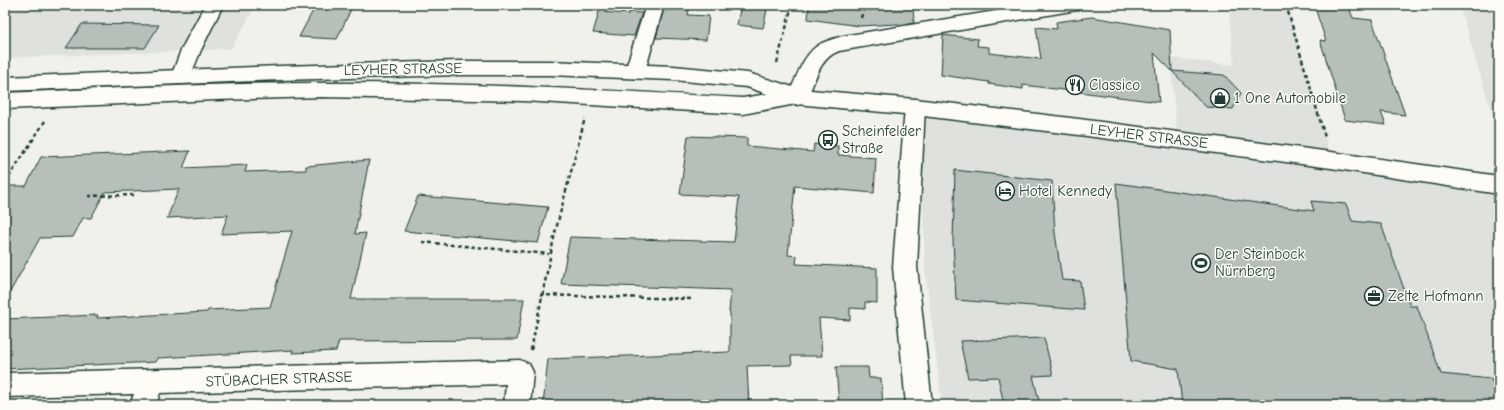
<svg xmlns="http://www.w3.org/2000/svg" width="1504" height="410" font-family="'Comic Neue',sans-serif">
<rect width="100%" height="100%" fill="#f0f1eb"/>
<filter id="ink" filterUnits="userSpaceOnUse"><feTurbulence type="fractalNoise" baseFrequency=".025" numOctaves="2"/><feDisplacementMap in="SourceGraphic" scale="8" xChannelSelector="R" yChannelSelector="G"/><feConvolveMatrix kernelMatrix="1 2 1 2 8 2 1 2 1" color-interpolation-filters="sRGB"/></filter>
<g filter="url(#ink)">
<!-- built -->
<path fill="#dfe2dc" d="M5,5h251l-25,44 -226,9z
M1228,5h58l34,112 11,43 168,13v232h-557l-17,-136 -5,-162 257,29 -7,-78 64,7z
M1459,5h40v132z"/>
<!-- building -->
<path fill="#b6bfb8" stroke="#1f3d34" d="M316,5h37l-16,34 -38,-2z
M665,5h25l-2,10 21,1 -3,24 -50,-2z
M741,5h27l-5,23 -26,-3z
M809,5h104l1,18 -54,3 -52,-7z
M1314,5h34l5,13 19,2 33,95 -24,-3 5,13 -41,-5 -25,-80 6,1z
M599,12l30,2v-2l13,1 -8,23 -41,-3z
M1092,17l78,13 2,41 -18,-18 5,49 -136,-17v4l-34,-5v-2l-48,-7 2,-40 35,4 -1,7 12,1v6l52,6 -5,-32 21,2 -1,-7z
M82,24l77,1 -14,23h-79z
M1172,71l52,4 17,18 -8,16 -27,-2z
M688,136l59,2v8l66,6 1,-8 24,2v9l38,3 -2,35 -79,-7 -7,69 9,1 -1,8 81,4v35l-12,-1v7l-15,-1v12l-31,-2 3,38h-31l1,9 -45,1 2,39h-206l5,-46 182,-7v-40h-1l2,-22 -170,-6 9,-47 164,5 5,-45 -59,-3z
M190,151l-7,17 64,-3 -2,7 61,-2v-4l63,-6 -14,74 11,-1 -15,66h173l-7,41 -178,1 -3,10 -44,2 1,-3 -65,4 -70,4 -2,4 -151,7v-50l93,-4 -1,3 110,-6 1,-2 62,-3 22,-76 -71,3 7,-19 -61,3 12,-29 -74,3 -14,26h-8l-10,19 -33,1 -35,63v-115h21l15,-29z
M955,170l97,11 3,52 7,47 18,1 4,29 -128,-10 -3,-60z
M1116,183l198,28 -3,-10 35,3 6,17 29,3 29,82h7l24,68 50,5 8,21v5h-317l-4,-36 -47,-8z
M418,196l26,2 104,9 -10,36 -134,-12z
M1044,338l9,37 -20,1 7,29h-36l-6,-28 -30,1 -8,-37z
M836,367h32l1,11h12l2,27h-44z"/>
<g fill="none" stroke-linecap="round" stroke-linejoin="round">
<defs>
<path id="minor" d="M205,5h18l-22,45 -13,32 -7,2 -7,-2 -3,-5 10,-27z
M646,5h18l-19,66 -3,5 -7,2 -7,-2 -3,-5z
M1032,5h48l-2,5 -7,1 -232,40c-22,8 -24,34 -34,51l-7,3 -7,-3 -3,-5c8,-18 15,-45 34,-54 7,-3 14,-5 21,-7z
M915,99l7,3 3,5 -8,160 15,138h-26l-13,-138 12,-160 3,-5z
M520,360l9,4 4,8 -3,33h-26l2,-21 -346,9 -4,12h-26l4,-11 -129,3v-24z"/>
<path id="major" d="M459,61h90l124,5 75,7 51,16 116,10 164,20 252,33 168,24v18l-168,-26 -252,-33 -164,-20 -119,-11 -53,10 -220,-13 -202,-4 -106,3 -210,9v-16c105,-4 210,-10 315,-10 141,-1 282,7 423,15l24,-4 -20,-7 -74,-7 -124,-5h-90l-179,5 -275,11v-14l275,-11z"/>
</defs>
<!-- minor casing -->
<use href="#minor" stroke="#1f3d34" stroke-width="3"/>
<!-- major casing -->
<use href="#major" stroke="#1f3d34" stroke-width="3"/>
<!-- path -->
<path stroke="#1f3d34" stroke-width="2.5" stroke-dasharray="4 3" stroke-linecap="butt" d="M1286,5l39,132
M861,18l4,-13
M777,63l15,-58
M5,183l40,-62
M88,196l47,-1
M422,242l127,12
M540,295l152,4
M531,350l24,-117 30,-115"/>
<!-- minor -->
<use href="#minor" fill="#fdfcf7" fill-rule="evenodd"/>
<!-- major -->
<use href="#major" fill="#fdfcf7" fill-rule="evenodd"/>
</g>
</g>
<!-- icons -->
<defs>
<symbol id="restaurant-ring" viewBox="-11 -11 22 22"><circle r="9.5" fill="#fdfcf7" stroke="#1f3d34" stroke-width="1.5"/><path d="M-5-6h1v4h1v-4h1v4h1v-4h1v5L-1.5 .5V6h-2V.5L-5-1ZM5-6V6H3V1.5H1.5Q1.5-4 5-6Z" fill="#1f3d34"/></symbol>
<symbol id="shop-ring" viewBox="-11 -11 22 22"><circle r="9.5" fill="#fdfcf7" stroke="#1f3d34" stroke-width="1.5"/><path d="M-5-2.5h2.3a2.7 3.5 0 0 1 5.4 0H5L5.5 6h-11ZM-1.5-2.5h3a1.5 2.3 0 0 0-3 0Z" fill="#1f3d34"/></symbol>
<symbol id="bus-ring" viewBox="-11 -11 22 22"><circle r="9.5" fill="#fdfcf7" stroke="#1f3d34" stroke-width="1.5"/><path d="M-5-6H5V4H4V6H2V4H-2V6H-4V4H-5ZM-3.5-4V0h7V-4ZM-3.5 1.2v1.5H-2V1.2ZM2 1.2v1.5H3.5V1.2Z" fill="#1f3d34"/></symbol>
<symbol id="hotel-ring" viewBox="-11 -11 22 22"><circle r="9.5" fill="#fdfcf7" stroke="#1f3d34" stroke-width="1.5"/><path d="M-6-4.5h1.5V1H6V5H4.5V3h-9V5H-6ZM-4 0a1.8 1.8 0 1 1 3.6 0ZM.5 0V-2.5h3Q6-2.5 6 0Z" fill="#1f3d34"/></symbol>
<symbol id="stadium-ring" viewBox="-11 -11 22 22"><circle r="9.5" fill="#fdfcf7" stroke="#1f3d34" stroke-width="1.5"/><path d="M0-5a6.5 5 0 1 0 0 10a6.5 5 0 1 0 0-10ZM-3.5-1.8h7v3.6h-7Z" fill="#1f3d34"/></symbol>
<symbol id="office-ring" viewBox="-11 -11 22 22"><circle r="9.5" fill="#fdfcf7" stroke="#1f3d34" stroke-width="1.5"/><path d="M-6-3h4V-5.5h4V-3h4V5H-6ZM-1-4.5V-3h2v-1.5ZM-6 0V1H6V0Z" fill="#1f3d34"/></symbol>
</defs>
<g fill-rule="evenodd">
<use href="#restaurant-ring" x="1064" y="74" width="22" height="22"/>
<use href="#shop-ring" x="1209" y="87" width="22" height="22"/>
<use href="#bus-ring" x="817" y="129" width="22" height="22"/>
<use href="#hotel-ring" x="994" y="180" width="22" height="22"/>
<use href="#stadium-ring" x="1190" y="252" width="22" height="22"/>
<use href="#office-ring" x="1363" y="285" width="22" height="22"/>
</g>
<g text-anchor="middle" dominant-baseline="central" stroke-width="3" stroke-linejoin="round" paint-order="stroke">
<!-- street labels -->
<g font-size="15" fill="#1f3d34" stroke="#fdfcf7">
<text transform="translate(403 69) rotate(-1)">LEYHER STRASSE</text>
<text transform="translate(1149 136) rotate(7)">LEYHER STRASSE</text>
<text transform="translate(279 379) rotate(-2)">STÜBACHER STRASSE</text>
</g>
<!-- poi labels -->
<g font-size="15" fill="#1f3d34" stroke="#fdfcf7" text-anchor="start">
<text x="1089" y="85">Classico</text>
<text x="1234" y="98">1 One Automobile</text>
<text x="842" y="131">Scheinfelder<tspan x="842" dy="17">Straße</tspan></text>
<text x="1019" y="191">Hotel Kennedy</text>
<text x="1215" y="254">Der Steinbock<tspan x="1215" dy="17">Nürnberg</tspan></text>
<text x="1388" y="296">Zelte Hofmann</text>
</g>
</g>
<!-- margin -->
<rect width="1504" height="410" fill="none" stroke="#fdfcf7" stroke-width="20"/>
<rect x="10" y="10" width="1484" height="390" fill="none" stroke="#1f3d34" stroke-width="1.5" filter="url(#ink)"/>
</svg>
